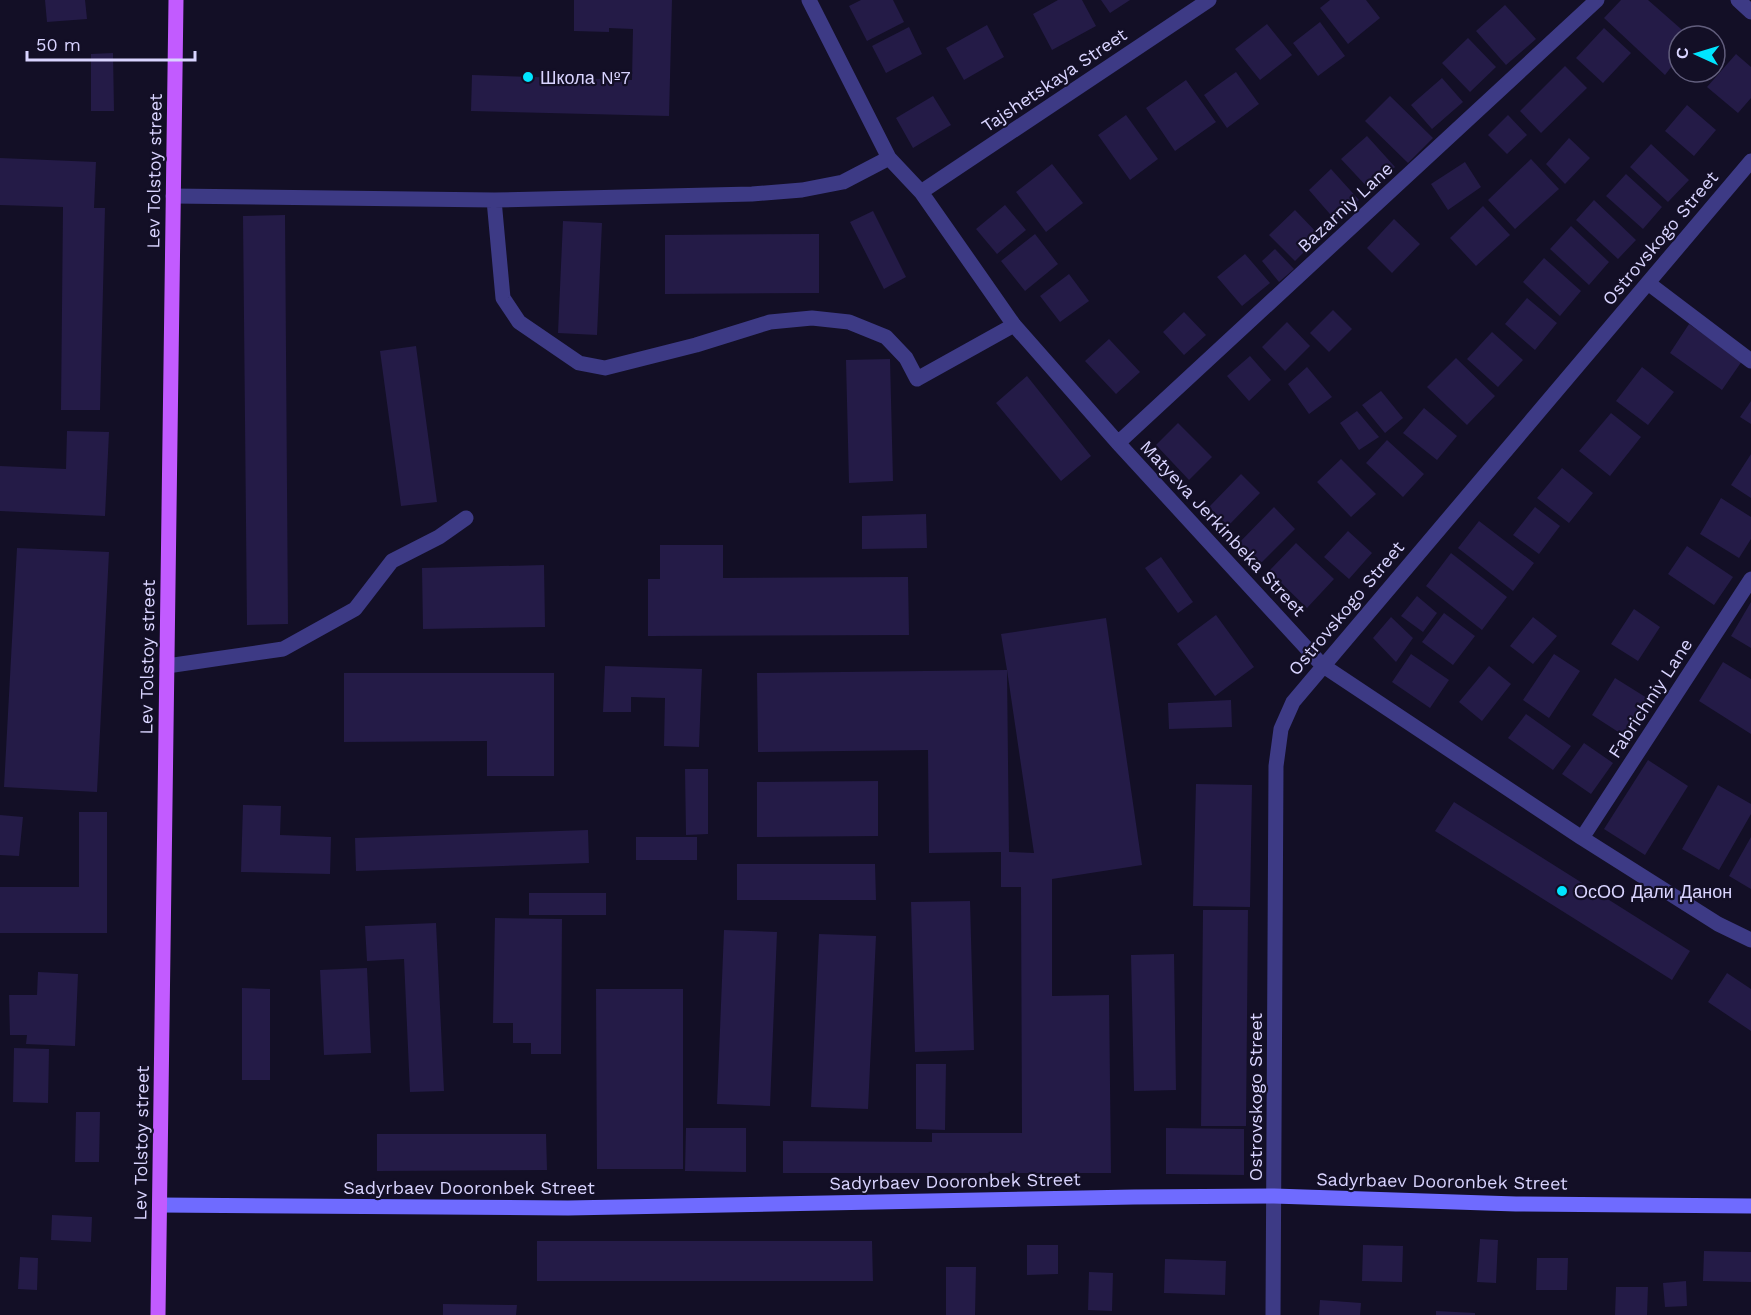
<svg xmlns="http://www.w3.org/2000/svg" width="1751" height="1315" font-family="'Work Sans',sans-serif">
<rect width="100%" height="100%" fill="#130f26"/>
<!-- building -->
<path fill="#241b47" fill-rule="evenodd" d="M45,0h40l2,19 -40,3z
M574,0h98l-3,116 -198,-5 1,-36 160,5 1,-51 -24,-1v4l-35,-1z
M861,0h32l11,22 -37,19 -18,-35z
M1058,0h24l14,26 -44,24 -19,-36z
M1101,0h29l-20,13z
M1330,0h36l14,18 -32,26 -28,-36z
M1621,0h27l41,36h-10v21l-14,18 -61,-57z
M1505,5l31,34 -30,26 -30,-34z
M1320,22l25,34 -27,20 -25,-33z
M1267,24l25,31 -32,25 -25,-31z
M987,25l17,32 -40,23 -18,-32z
M909,27l13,27 -36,19 -14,-27z
M1604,28l27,25 -28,30 -27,-25z
M1468,38l28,29 -26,25 -28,-29z
M113,53l1,58h-23v-57z
M1736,54l15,13v31l-13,15 -31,-26z
M1565,66l22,22 -46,45 -21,-22z
M1236,72l23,32 -32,24 -23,-33z
M1442,78l21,24 -31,27 -21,-24z
M1186,80l30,42 -41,29 -29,-43z
M933,96l18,29 -38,23 -17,-30z
M1390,96l43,42 -25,25 -43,-42z
M1687,105l29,25 -22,26 -29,-25z
M1126,115l32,44 -28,21 -32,-45z
M1508,115l19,20 -20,19 -19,-19z
M1367,136l28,31 -25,23 -29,-31z
M1569,138l21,20 -25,26 -19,-20z
M1651,144l38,36 -21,22 -38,-35z
M0,158l96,4 -2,46h11l-5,202h-39l2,-203 -63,-2z
M1531,159l28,30 -44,40 -27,-29z
M1465,162l16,25 -33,23 -17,-26z
M1052,164l31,39 -37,29 -30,-40z
M1331,169l28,31 -23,21 -27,-31z
M1626,174l36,33 -19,22 -37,-33z
M1594,200l42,40 -18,19 -42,-39z
M1005,205l21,25 -29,24 -21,-25z
M1483,206l27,29 -34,31 -26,-28z
M1295,210l25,26 -25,25 -26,-26z
M873,211l33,66 -22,12 -34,-67z
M285,215l3,409 -41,1 -4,-409z
M1394,219l26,25 -28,29 -25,-25z
M563,221l39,2 -5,112 -39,-2z
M1571,226l38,36 -20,23 -39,-36z
M819,234v59l-154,1v-59z
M1035,234l23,30 -33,27 -24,-30z
M1275,249l19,20 -15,13 -17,-21z
M1245,254l25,29 -28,23 -25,-29z
M1544,258l37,33 -21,25 -37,-34z
M1069,274l20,27 -29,21 -20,-26z
M1527,298l30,25 -22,27 -30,-26z
M1333,310l19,19 -23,23 -19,-19z
M1184,312l22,23 -22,20 -21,-23z
M1287,322l23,24 -25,25 -23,-24z
M1689,324l53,37 -20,29 -52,-37z
M1492,332l31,28 -25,27 -31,-28z
M1109,339l31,33 -24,22 -31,-33z
M416,346l21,156 -36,4 -21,-155z
M1250,356l21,24 -22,21 -22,-25z
M1456,358l39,38 -28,29 -40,-38z
M890,359l3,122 -44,2 -3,-123z
M1307,367l25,30 -23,17 -21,-30z
M1642,367l32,25 -26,33 -32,-24z
M1027,376l64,80 -30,25 -65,-78z
M1381,391l22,27 -18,15 -23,-28z
M1751,401v23l-11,-7z
M1424,408l33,28 -20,24 -34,-27z
M1357,411l22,26 -20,13 -19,-27z
M1611,413l30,24 -31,39 -31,-25z
M1178,423l34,34 -23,23 -33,-35z
M67,431l42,1 -4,84 -105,-5v-45l66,3z
M1387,440l37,34 -21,23 -37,-34z
M1751,454v44l-20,-13z
M1341,459l35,35 -25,23 -34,-35z
M1562,468l31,25 -24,30 -32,-25z
M1241,474l19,19 -32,33 -19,-19z
M1721,498l30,19v22l-12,19 -39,-24z
M1274,507l21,22 -37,37 -21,-21z
M1535,507l25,19 -21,28 -26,-19z
M926,514l1,34 -65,1v-33z
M1479,521l55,42 -21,28 -55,-43z
M1348,531l24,22 -23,26 -25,-22z
M1296,543l38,36 -27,29 -38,-37z
M660,545h63v33l185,-1 1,58 -261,1v-57h12z
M1687,546l46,31 -19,28 -46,-31z
M17,548l92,4 -12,240 -93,-5z
M1451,553l56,44 -25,33 -56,-44z
M1161,557l32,45 -15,11 -33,-45z
M544,565l1,62 -122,2 -1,-61z
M1417,596l20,17 -14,19 -22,-16z
M1751,602v46l-20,-12z
M1634,609l26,18 -22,34 -27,-17z
M1444,613l31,23 -22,29 -31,-23z
M1216,615l38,52 -39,29 -38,-52z
M1391,617l22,21 -17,24 -23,-24z
M1533,617l24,19 -24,28 -23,-18z
M1106,618l36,247 -90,14v117l57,-1 2,178h-328v-32l149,1v-9h90l-1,-246h-20v-35l-72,1 -1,-103 -170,2 -1,-79 250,-3 -6,-36zM1007,670l27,183 -25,-1z
M1411,654l38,26 -19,28 -38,-26z
M1554,654l26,17 -31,47 -26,-18z
M1723,662l28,17v55l-52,-33z
M605,666l97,3 -3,78 -35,-1 1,-48 -34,-1v15h-28z
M1489,666l22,18 -29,37 -23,-19z
M344,673h210v103h-67v-35l-143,1z
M1615,678l32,20 -24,37 -31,-20z
M1231,700l1,27 -63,2 -1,-26z
M1526,714l45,32 -18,24 -45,-32z
M1584,743l29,20 -22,31 -29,-20z
M1648,760l40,26 -43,69 -41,-26z
M685,769h23v65l-22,1z
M878,781v55l-121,1v-55z
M1196,784l56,1 -2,122 -57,-1z
M1718,785l33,19v10l-32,56 -37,-21z
M1454,802l236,149 -18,29 -237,-149z
M243,805l38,1 -1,29 51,2 -1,37 -89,-2z
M79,812h28v121h-107v-46h79z
M0,815l23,2 -4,39 -19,-1z
M588,830l1,33 -233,8 -1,-33z
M636,837h61v23h-61z
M1751,837v52l-22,-13z
M737,864h138l1,36h-139z
M529,893h77v22h-77z
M970,901l4,149 -59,2 -4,-150z
M1203,910h45l-2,216h-45z
M495,918l67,1 -1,135h-30v-11h-18v-20h-20z
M436,923l8,168 -34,1 -6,-133 -37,2 -2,-35z
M724,930l53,2 -7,174 -53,-2z
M819,934l57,2 -8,173 -57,-2z
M1174,954l2,136 -42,1 -3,-136z
M367,968l4,85 -47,2 -4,-85z
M38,972l40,2 -3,72 -49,-2 1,-9h-17l-1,-40h28z
M1727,973l24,16v42l-43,-29z
M242,988l28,1v91h-28z
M596,989h87v180h-86z
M14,1048l35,1 -1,54 -35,-1z
M916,1064h30l-1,66 -29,-1z
M76,1112h24l-1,50h-24z
M686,1128h60v44l-61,-1z
M1166,1128l78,1v46l-78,-1z
M377,1134h169l1,36 -170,1z
M52,1215l40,2 -1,25 -40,-2z
M1480,1239l18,1 -2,43 -19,-1z
M537,1241h335l1,40h-336z
M1027,1245h31v29l-31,1z
M1363,1245l40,1 -1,36 -40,-1z
M1704,1251l47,1v30l-48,-1z
M20,1257l18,1 -1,32 -19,-1z
M1537,1258h31l-1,32h-31z
M1165,1259l61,2 -1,34 -61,-2z
M946,1267h30l-1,48h-29z
M1089,1272l24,1 -1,38 -24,-1z
M1686,1281l1,25 -22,1 -2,-24z
M1616,1287h32l-1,28h-32z
M1320,1300l41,3 -1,12h-41z
M443,1304l74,1 -1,10h-73z
M1436,1311l39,2v2h-39z"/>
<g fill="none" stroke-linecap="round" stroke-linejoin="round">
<!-- minor -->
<path stroke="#3d3a85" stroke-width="15" d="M809,0l80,158 32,34 93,133 104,118 204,222 260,173 136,86 33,16
M1738,0l13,12
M921,192l288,-192
M173,196l321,4 258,-6 50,-4 41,-8 46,-24
M494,200l9,98 16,24 60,41 26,5 91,-23 74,-23 42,-4 37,4 37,15 20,21 11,21 97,-54
M1648,283l103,78
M1118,443l479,-443
M167,666l116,-17 72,-40 37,-48 47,-24 27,-19
M1582,838l169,-259
M1273,1315l3,-549 5,-37 12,-27 458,-541"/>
<!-- secondary -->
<path stroke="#6f6bff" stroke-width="15" d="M160,1205l408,3 566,-11 140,-1 242,8 235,2"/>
<!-- primary -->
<path stroke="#c25bff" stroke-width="15" d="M158,1315l18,-1315"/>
</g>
<!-- markers -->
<g fill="#00e5ff" stroke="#130f26" stroke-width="2">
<circle cx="528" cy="77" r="6"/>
<circle cx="1562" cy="891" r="6"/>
</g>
<g text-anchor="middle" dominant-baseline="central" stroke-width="4.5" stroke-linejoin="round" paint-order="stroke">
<!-- poi labels -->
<g font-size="18" fill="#d9d4ff" stroke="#130f26" text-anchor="start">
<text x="540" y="77">Школа №7</text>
<text x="1574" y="891">ОсОО Дали Данон</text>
</g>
<!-- street labels -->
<g font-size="18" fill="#d9d4ff" stroke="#130f26">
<text transform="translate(1054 80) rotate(-34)">Tajshetskaya Street</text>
<text transform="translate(154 171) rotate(-89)">Lev Tolstoy street</text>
<text transform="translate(1345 207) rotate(-43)">Bazarniy Lane</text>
<text transform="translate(1660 238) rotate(-50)">Ostrovskogo Street</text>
<text transform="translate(1223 528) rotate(47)">Matyeva Jerkinbeka Street</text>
<text transform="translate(1346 608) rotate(-50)">Ostrovskogo Street</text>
<text transform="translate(147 657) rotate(-89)">Lev Tolstoy street</text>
<text transform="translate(1650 698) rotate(-57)">Fabrichniy Lane</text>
<text transform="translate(1255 1097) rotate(-90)">Ostrovskogo Street</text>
<text transform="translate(141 1143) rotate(-89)">Lev Tolstoy street</text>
<text transform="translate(955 1181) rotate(-1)">Sadyrbaev Dooronbek Street</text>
<text transform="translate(1442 1181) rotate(1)">Sadyrbaev Dooronbek Street</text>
<text x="469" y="1187">Sadyrbaev Dooronbek Street</text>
</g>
</g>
<!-- north arrow -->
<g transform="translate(1697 54) rotate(274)"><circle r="28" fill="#130f26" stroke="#625e7d" stroke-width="1.5"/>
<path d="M0-4.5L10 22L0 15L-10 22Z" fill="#00e5ff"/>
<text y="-9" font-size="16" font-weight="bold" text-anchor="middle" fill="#d9d4ff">С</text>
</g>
<!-- scale -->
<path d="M27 51v9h168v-9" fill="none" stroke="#d9d4ff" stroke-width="3"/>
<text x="36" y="51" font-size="18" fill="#d9d4ff" stroke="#130f26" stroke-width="4.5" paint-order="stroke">50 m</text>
</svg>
